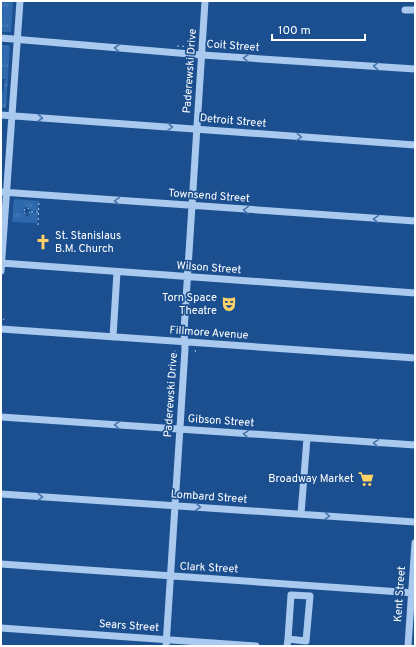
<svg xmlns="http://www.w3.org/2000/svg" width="416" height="647" font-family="Overpass,sans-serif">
<defs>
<pattern id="grass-tufts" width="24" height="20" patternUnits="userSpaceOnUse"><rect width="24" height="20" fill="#2e69ad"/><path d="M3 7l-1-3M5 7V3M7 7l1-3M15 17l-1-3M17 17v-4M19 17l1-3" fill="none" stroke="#4d80b9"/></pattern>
</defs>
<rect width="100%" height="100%" fill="#1b4f8f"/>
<!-- grass -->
<path fill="url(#grass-tufts)" d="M1,1h12l-2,31h-10z
M1,45l9,1 -4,62h-5v-16h2l2,-13h-4z
M14,199l25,2 -1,11 -7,-1 -4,-5 -5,5 5,6 4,-5 7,1 -1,10 -25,-1z"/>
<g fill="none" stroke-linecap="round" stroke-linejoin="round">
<!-- path -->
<path stroke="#a9c9ee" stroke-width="1" stroke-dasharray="2 3" stroke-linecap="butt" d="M177,46l18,1
M24 211a3 3 0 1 1 6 0a3 3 0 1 1-6 0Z
M31,212h7
M38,225l1,-23
M3,320l2,-2
M195,350l1,3
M174,352l3,-3"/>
<!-- minor -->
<path stroke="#a9c9ee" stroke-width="7" d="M405,10h10
M1,38l201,17 213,14
M1,115l414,30
M1,192l414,29
M1,263l414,30
M1,271l19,-270
M1,329l414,29
M113,337l4,-65
M1,417l414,28
M1,494l414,28
M301,514l6,-76
M1,564l414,29
M1,628l255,18
M166,646l19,-297 -1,-18 21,-330
M287,646l1,-7 3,-44 19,1 -4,45 -18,-2
M408,646l7,-103"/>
</g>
<!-- one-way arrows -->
<defs><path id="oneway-chevron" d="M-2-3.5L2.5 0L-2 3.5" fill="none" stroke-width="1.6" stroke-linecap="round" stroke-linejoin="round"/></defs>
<g stroke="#4674ac">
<use href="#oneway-chevron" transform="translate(117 48) rotate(-175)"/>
<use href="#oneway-chevron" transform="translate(246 58) rotate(-176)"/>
<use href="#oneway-chevron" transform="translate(376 66) rotate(-176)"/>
<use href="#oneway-chevron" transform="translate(40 118) rotate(5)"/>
<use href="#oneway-chevron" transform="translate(170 127) rotate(4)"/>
<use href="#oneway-chevron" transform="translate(299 137) rotate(4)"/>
<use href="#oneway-chevron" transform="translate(117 201) rotate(-176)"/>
<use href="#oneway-chevron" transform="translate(246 210) rotate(-176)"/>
<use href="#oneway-chevron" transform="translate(376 219) rotate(-176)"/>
<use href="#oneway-chevron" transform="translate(117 425) rotate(-176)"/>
<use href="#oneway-chevron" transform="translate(246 434) rotate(-176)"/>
<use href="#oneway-chevron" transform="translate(376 443) rotate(-176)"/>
<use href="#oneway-chevron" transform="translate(40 497) rotate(4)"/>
<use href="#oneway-chevron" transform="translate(198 507) rotate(4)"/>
<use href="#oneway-chevron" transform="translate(327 516) rotate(4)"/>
</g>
<!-- icons -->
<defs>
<symbol id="church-bare" viewBox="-9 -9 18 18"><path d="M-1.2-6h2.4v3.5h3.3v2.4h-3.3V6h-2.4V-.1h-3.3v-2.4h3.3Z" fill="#ffd166" stroke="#1b4f8f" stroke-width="2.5" paint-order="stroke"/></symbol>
<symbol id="theatre-bare" viewBox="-9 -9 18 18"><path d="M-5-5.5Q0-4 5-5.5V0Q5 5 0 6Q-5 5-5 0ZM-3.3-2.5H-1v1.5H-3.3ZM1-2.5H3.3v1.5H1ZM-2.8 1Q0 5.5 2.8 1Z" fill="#ffd166" stroke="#1b4f8f" stroke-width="2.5" paint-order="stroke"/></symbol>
<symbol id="supermarket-bare" viewBox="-9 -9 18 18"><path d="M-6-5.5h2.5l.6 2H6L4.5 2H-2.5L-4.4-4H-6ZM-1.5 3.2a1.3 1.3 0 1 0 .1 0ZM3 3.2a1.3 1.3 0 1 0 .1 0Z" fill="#ffd166" stroke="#1b4f8f" stroke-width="2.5" paint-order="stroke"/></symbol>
</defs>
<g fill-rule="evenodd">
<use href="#church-bare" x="32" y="231" width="22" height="22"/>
<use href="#theatre-bare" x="218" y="293" width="22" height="22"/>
<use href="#supermarket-bare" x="355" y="468" width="22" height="22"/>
</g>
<g text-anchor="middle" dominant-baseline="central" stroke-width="3.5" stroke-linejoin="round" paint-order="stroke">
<!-- street labels -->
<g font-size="11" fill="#fff" stroke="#1b4f8f">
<text transform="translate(233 46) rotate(4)">Coit Street</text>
<text transform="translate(190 71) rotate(-86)">Paderewski Drive</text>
<text transform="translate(233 121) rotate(5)">Detroit Street</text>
<text transform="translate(209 196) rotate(4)">Townsend Street</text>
<text transform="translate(209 268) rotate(4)">Wilson Street</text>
<text transform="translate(209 333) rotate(4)">Fillmore Avenue</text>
<text transform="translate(171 395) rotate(-86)">Paderewski Drive</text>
<text transform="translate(221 421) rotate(4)">Gibson Street</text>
<text transform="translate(209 497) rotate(4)">Lombard Street</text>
<text transform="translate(209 568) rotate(3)">Clark Street</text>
<text transform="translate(400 594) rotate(-86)">Kent Street</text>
<text transform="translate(129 626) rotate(4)">Sears Street</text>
</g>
<!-- poi labels -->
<g font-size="11" fill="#fff" stroke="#1b4f8f" text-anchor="end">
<text x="55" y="236" text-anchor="start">St. Stanislaus<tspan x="55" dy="13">B.M. Church</tspan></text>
<text x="217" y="298">Torn Space<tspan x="217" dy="13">Theatre</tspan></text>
<text x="354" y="479">Broadway Market</text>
</g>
</g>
<!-- border -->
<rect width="416" height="647" fill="none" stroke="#ffffff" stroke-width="4"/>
<!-- scale -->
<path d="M272 34v6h93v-6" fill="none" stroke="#ffffff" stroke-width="2"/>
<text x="278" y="34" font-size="12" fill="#ffffff" stroke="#1b4f8f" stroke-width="3" paint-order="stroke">100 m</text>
</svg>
